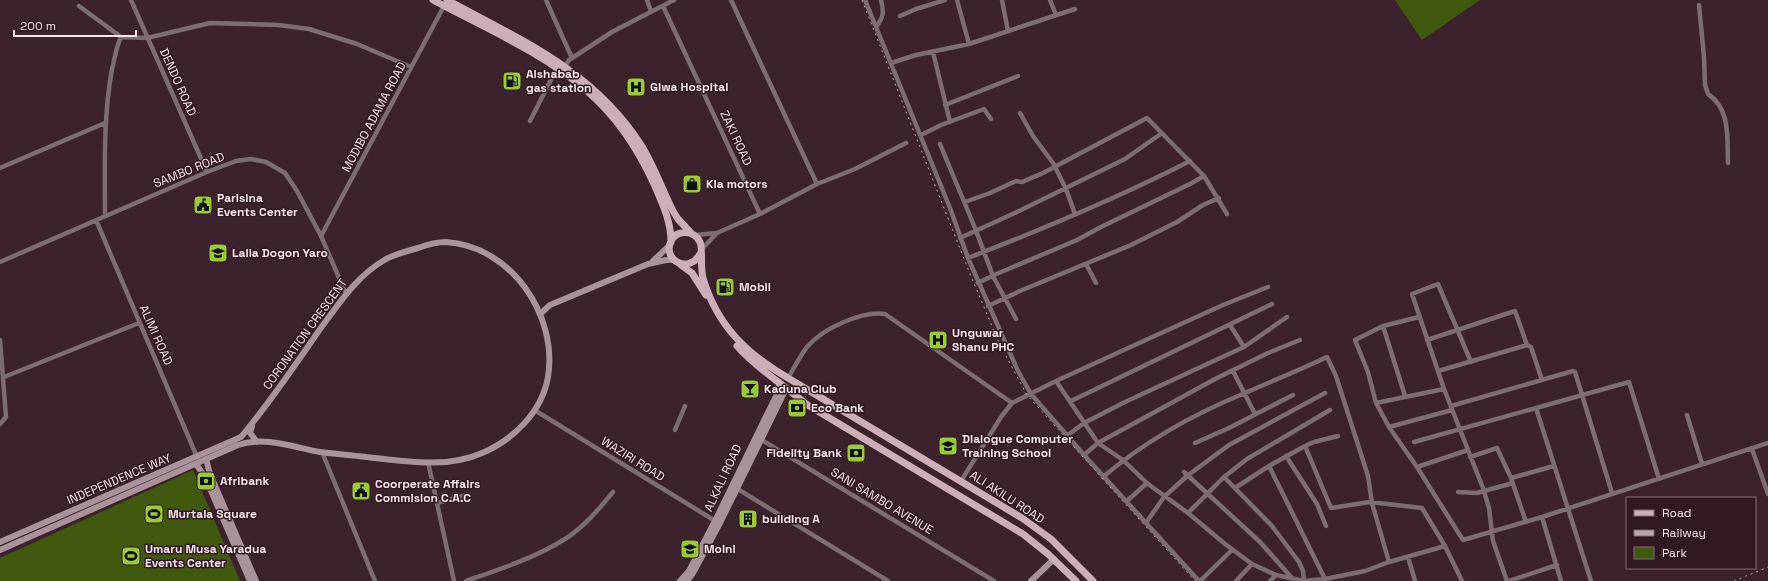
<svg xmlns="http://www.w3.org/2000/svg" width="1768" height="581" font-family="'Space Grotesk',sans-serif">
<rect width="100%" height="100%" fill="#3c222c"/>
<!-- green -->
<path fill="#41580f" d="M1395,0h85l-58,40z
M193,470l47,111h-240v-23z"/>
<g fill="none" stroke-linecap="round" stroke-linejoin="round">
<!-- street -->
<path stroke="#7b6d72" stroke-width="4.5" d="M131,0l76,172
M546,0l26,58
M647,0l4,11
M731,0l86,184
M865,0l85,208 18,50 50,113 13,23 53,61 115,126
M957,0l12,44
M1002,0l6,31
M1050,0l6,15
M1699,5l5,52 1,28 3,9c23,15 19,45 20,69
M79,6l42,31
M663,6l97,208
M900,16l16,-7 29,-9
M876,27c8,-10 8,-15 5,-27
M933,52l17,70
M891,63l25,-8 53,-11 106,-35
M565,66l4,-6 43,-28 62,-32
M945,105l73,-29
M1020,113l13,23 20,27 13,26 9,25
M530,121l27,-53
M921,135l20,-10 43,-16 7,10
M940,144l35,84 18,48 23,43
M0,168l105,-45
M965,202l25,-9 26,-12 6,1 21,-9 104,-55 57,58 23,38
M105,216c0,-49 -2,-98 7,-147 3,-11 4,-22 9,-32l26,1 63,-15 68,2 31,4 48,15 54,23
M96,220l101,237
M694,235l23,-2 43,-19 57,-30 38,-15 51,-26
M321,236l123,-230
M960,238l57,-26 108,-53 37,-26
M702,249l15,-16
M968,258c75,-29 150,-60 222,-97
M0,262l207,-90 29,-11 15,-2 15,3 19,11 12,18 24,45 25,58
M1086,264l10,19
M978,283l16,-8 83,-35 24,-13 89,-43 14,-8
M988,306l32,-15 111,-46 46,-23 26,-17 16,-7
M1419,317l-36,9 -28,14 13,32 8,31 13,24 28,40 46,73 79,-23 226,-74
M1230,325l14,22
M1383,326l22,70
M0,340l6,77 -6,7
M1427,340l88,-29 12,34 4,2 11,33
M1471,362l-33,-78 -26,10 32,95 39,99 6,20 4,33 14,40
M1233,371l22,43
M1438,371l89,-26
M4,377l135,-54
M788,378c6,-10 12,-22 19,-31 16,-19 55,-36 78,-33l127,89
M1056,381l42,62 25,17 25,24 40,29 37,31 27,20 24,11 28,6 21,-2 40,-8 24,-9 56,-16
M1071,401l201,-97
M1376,403l68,-14
M1451,406l122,-35 2,1 37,121
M1536,408l55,173
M536,411l181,111
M1687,415l15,49
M1389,427l63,-17
M675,430l10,-24
M1068,435l16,-12 41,-21 119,-55 43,-30
M760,439l234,142
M1414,442l215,-60 30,97
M1195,443l34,-15 64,-33
M1305,446l26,62 39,-6 52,6 23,38 17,35
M1752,449l16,45
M322,452l53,129
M1084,455l14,-12 119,-65 51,-25 32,-13
M1286,456l31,48 9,22
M1470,457l27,-9 14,30 15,44
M428,462l26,119
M1269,466l56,113
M1417,467l51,-17
M1184,472l76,70 32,36
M1103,477c42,-36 91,-63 142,-84 27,-12 55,-23 82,-36l9,19 32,100 4,27 17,59
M1224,477l48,49 27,36 4,9 1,10
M1511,478l43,-12
M961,481l40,-64 11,-14 44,-22 81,-37 86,-39 45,-18
M736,488l152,93
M1235,488l34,-22 36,-20 9,-4 24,-6
M1458,492l19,1 36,-10
M1127,501l20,-18
M437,503l30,-8
M1188,513l36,-36 23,-18 83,-49
M1542,517l19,64
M1146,523l18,-26 23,-21 42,-31 96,-52
M1408,557l7,24
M466,581c34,-12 69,-23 99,-42 19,-12 34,-30 48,-47
M1200,581l32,-31
M1236,581l16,-17
M1270,581l6,-6
M1509,581l48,-16"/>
<!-- secondary -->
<path stroke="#a99299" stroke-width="6" d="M653,261l16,-15
M540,314l10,-9 98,-41 18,-4h8
M252,426l-2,7 7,9
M206,459l4,15 46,107
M196,464l9,13 45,104
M0,542l241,-105c28,-33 52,-69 77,-105 20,-27 38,-56 68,-73 10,-5 21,-8 32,-11 8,-3 19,-6 28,-6 65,4 112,73 102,135 -6,35 -35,63 -66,76 -35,16 -79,8 -116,4 -15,-2 -31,-3 -46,-5 -27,-5 -56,-16 -82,-7l-238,105
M680,581l9,-10 26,-50 64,-131v-8
M687,581l6,-8 27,-50 64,-130 5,-4
M1031,581l23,-22"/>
<!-- primary -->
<path stroke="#ccaeb8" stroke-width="7" d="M433,0c50,27 111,53 154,91 29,25 51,58 67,93 8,19 17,36 17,58
M447,0c74,40 147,71 194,145 13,21 21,44 32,66l5,8 13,14
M700,254c-11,20 -38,7 -29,-13 6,-12 23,-11 29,1 3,6 0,26 3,36 14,48 44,76 85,100l234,140 29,21 42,42
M681,265l11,8 14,22
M737,346c20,23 46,38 69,58l217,130 25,20 28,27"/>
<!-- rail -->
<path stroke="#bba7ae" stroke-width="1" stroke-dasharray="2 4" stroke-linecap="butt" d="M862,0l108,274 30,71 27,50 168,186
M1734,581l34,-14"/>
</g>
<!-- icons -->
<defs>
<symbol id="fuel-square" viewBox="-11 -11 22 22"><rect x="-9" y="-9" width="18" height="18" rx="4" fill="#9bcb33" stroke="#321822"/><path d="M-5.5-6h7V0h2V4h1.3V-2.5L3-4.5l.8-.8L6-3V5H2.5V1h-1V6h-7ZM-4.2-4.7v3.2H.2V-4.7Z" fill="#111"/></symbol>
<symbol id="hospital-square" viewBox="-11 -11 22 22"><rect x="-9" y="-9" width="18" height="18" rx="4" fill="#9bcb33" stroke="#321822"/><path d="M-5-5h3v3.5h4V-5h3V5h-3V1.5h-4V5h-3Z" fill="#111"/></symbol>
<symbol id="shop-square" viewBox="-11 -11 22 22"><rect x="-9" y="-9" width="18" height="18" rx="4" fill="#9bcb33" stroke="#321822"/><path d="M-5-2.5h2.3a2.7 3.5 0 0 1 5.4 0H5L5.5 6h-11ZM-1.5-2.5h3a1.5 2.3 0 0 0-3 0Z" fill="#111"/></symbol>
<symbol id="civic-square" viewBox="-11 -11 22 22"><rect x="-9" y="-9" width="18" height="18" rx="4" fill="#9bcb33" stroke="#321822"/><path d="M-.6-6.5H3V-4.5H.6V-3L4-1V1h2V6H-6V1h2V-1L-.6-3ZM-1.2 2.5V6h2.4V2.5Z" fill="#111"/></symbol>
<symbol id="school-square" viewBox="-11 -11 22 22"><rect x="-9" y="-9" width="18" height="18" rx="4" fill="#9bcb33" stroke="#321822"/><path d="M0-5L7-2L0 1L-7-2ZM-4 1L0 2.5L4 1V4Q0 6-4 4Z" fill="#111"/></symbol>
<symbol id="bar-square" viewBox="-11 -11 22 22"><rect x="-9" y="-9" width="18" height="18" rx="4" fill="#9bcb33" stroke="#321822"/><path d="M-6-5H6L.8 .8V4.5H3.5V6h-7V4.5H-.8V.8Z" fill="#111"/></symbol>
<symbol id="bank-square" viewBox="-11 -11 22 22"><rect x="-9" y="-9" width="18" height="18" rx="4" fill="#9bcb33" stroke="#321822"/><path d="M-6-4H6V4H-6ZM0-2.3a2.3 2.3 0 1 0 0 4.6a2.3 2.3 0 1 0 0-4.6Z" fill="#111"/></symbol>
<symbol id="university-square" viewBox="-11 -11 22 22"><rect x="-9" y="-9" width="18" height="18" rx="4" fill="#9bcb33" stroke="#321822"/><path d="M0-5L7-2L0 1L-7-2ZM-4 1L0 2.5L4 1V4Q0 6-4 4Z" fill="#111"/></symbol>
<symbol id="stadium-square" viewBox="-11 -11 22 22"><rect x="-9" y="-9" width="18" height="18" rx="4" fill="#9bcb33" stroke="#321822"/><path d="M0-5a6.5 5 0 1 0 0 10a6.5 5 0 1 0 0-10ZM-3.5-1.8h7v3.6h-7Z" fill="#111"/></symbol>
<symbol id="building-square" viewBox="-11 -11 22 22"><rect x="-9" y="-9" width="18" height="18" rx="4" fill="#9bcb33" stroke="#321822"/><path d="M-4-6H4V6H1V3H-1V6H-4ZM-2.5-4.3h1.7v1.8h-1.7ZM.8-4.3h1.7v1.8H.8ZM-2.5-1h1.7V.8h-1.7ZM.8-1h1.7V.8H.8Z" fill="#111"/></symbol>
</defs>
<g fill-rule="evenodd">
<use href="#fuel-square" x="501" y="70" width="22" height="22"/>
<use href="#hospital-square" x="625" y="76" width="22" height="22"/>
<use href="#shop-square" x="681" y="173" width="22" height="22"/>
<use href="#civic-square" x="192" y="194" width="22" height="22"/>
<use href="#school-square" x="207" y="242" width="22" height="22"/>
<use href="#fuel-square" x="714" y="276" width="22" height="22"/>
<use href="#hospital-square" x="927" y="329" width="22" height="22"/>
<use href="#bar-square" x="739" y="378" width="22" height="22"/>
<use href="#bank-square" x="786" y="397" width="22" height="22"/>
<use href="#university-square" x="937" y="435" width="22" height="22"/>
<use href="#bank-square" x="845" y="442" width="22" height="22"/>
<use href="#bank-square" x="195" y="470" width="22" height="22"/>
<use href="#civic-square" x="350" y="480" width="22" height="22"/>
<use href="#stadium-square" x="143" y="503" width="22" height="22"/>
<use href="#building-square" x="737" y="508" width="22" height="22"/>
<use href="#school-square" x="679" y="538" width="22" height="22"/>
<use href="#stadium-square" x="120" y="545" width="22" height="22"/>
</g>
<g text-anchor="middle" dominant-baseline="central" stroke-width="3" stroke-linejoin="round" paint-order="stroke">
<!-- poi labels -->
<g font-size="12" font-weight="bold" fill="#f8e6ec" stroke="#321822" text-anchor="start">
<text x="526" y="74">Alshabab<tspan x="526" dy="14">gas station</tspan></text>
<text x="650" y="87">Giwa Hospital</text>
<text x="706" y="184">Kia motors</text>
<text x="217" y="198">Parisina<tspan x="217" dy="14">Events Center</tspan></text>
<text x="232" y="253">Laila Dogon Yaro</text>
<text x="739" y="287">Mobil</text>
<text x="952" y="333">Unguwar<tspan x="952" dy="14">Shanu PHC</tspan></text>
<text x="764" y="389">Kaduna Club</text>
<text x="811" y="408">Eco Bank</text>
<text x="962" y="439">Dialogue Computer<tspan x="962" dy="14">Training School</tspan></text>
<text x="842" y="453" text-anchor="end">Fidelity Bank</text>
<text x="220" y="481">Afribank</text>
<text x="375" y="484">Coorperate Affairs<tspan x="375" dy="14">Commision C.A.C</tspan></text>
<text x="168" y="514">Murtala Square</text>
<text x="762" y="519">building A</text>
<text x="145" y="549">Umaru Musa Yaradua<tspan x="145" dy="14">Events Center</tspan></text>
<text x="704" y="549">Moini</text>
</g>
<!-- street labels -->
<g font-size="12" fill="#f8e6ec" stroke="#321822">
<text transform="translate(178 82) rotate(66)">DENDO ROAD</text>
<text transform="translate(374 117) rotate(-62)">MODIBO ADAMA ROAD</text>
<text transform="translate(736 138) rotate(65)">ZAKI ROAD</text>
<text transform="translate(189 170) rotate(-22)">SAMBO ROAD</text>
<text transform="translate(305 334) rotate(-54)">CORONATION CRESCENT</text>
<text transform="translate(156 335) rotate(66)">ALIMI ROAD</text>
<text transform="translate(633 459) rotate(32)">WAZIRI ROAD</text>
<text transform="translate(723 478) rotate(-65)">ALKALI ROAD</text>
<text transform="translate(119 479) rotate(-23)">INDEPENDENCE WAY</text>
<text transform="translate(1007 497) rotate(33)">ALI AKILU ROAD</text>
<text transform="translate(882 501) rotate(31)">SANI SAMBO AVENUE</text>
</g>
</g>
<!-- legend -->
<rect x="1626" y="497" width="130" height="72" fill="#321822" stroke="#816a73"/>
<rect x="1634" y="510" width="20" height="6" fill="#ccaeb8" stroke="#816a73"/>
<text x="1662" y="517" font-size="12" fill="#f8e6ec">Road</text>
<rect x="1634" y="530" width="20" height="6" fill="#bba7ae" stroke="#816a73"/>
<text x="1662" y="537" font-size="12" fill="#f8e6ec">Railway</text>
<rect x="1634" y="547" width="20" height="12" fill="#41580f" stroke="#816a73"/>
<text x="1662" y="557" font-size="12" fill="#f8e6ec">Park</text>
<!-- scale -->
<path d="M14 30v6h122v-6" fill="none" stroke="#f8e6ec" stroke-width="2"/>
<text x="20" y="30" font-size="12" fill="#f8e6ec" stroke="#321822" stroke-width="3" paint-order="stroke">200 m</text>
</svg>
